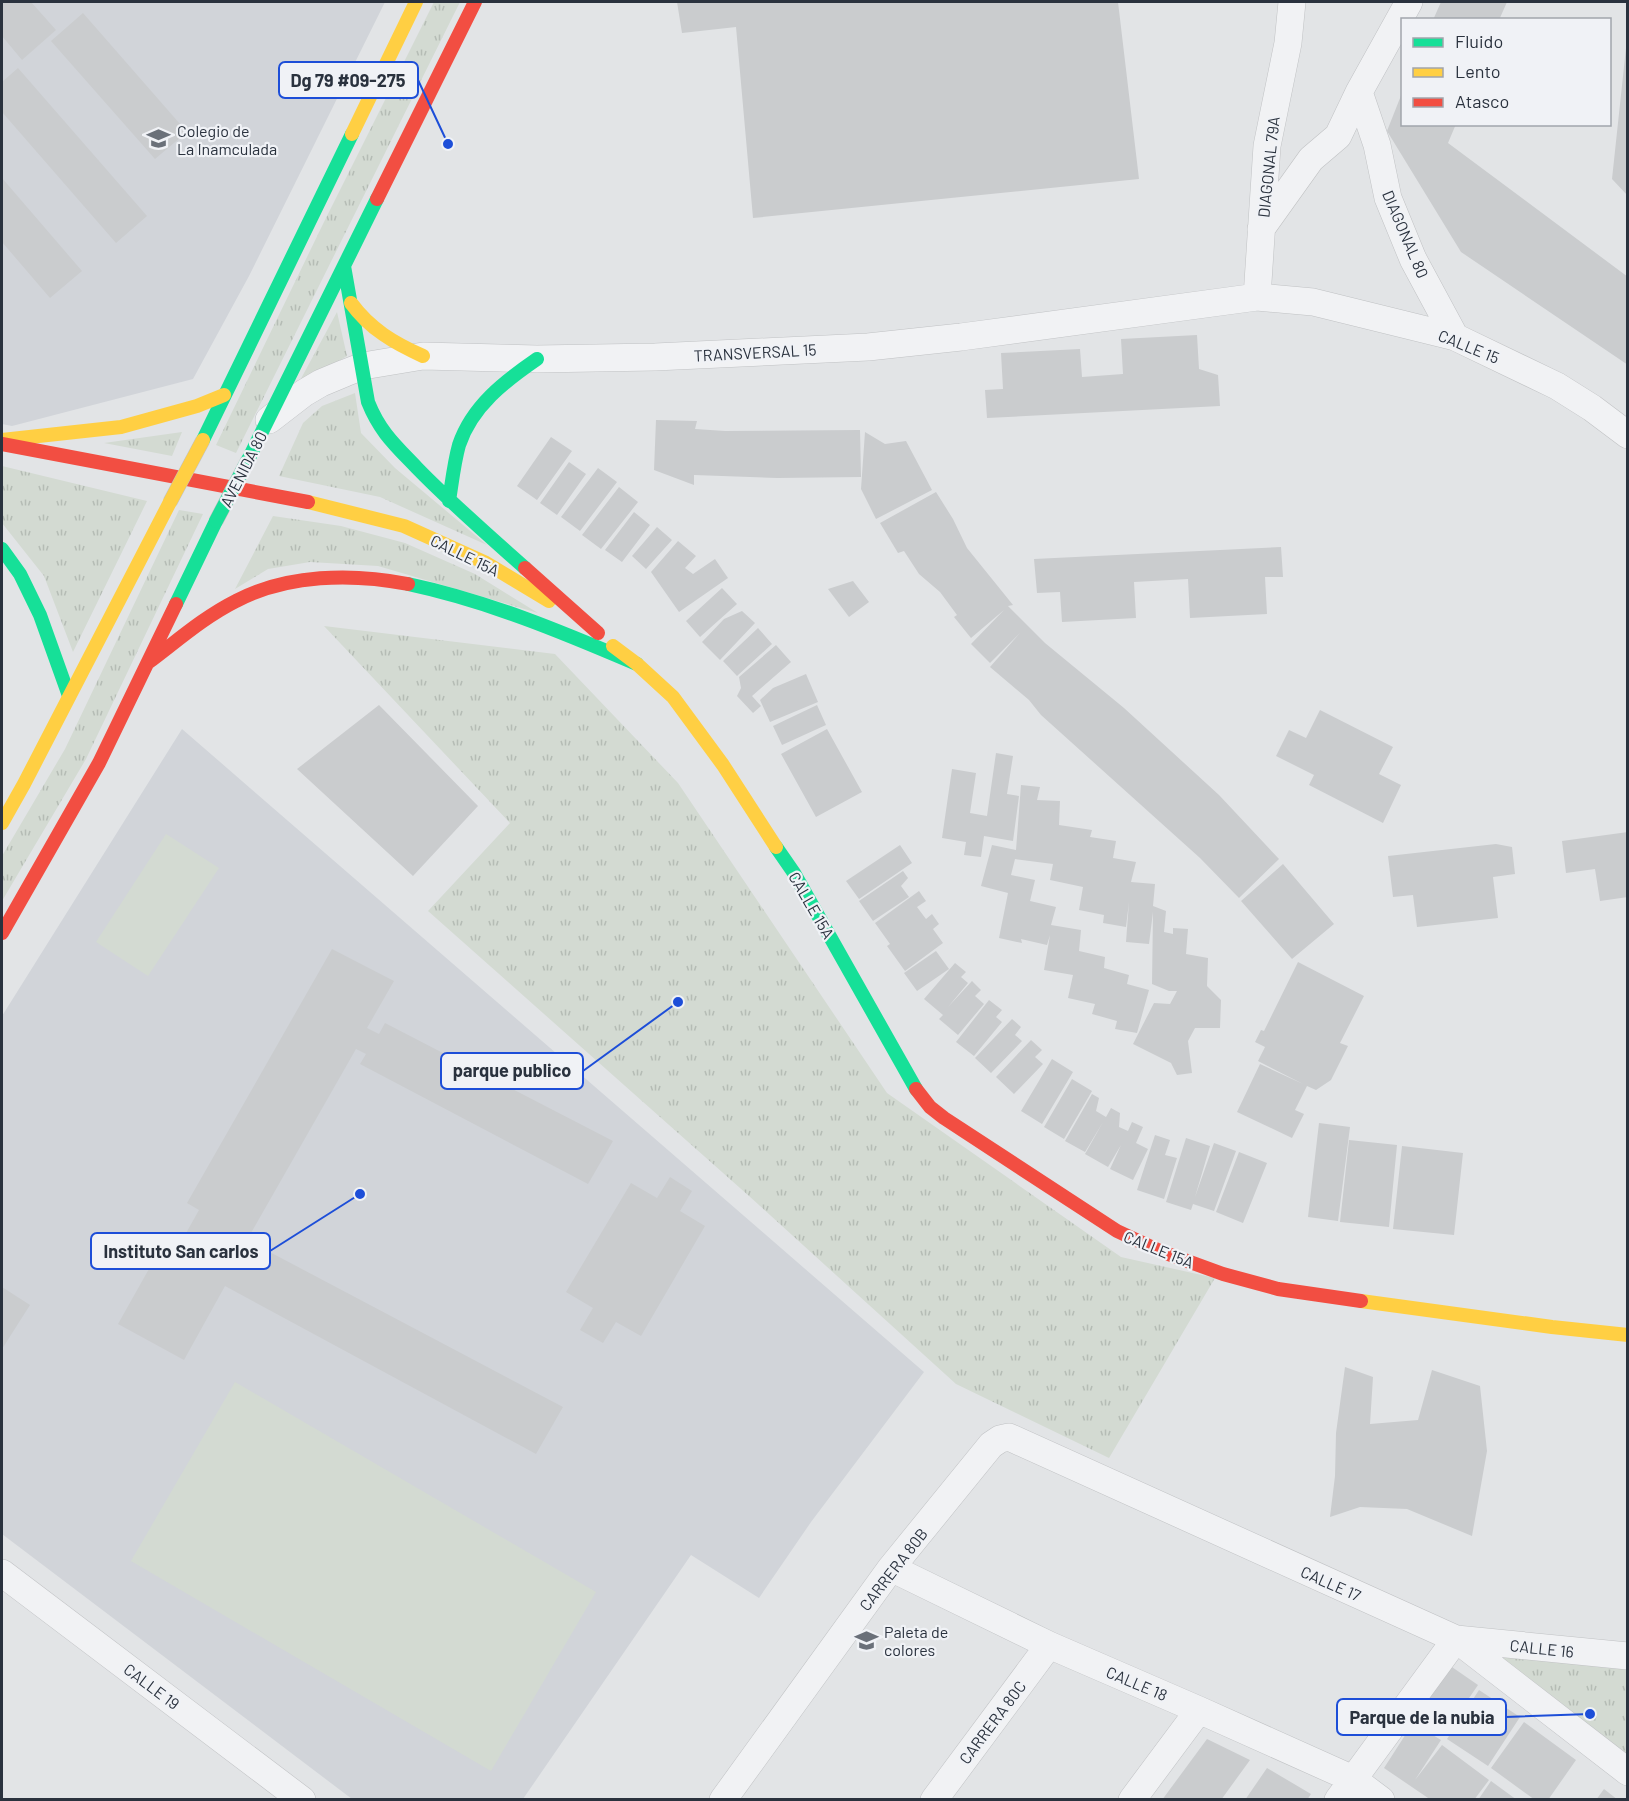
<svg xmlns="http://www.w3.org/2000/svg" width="1629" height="1801" font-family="Barlow,sans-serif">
<defs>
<pattern id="grass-tufts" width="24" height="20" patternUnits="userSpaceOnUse" patternTransform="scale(1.5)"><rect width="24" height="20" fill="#d3dad2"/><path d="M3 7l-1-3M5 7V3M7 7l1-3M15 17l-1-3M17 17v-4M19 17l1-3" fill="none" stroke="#b5bcb5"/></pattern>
</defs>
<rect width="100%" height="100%" fill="#e2e4e6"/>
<!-- built -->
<path fill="#d1d4d9" d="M2,2h383l-136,274 -56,103 -181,47 -10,-2z
M182,729l742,643 -113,150 -52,76 -68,-43 -168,244h-171l-350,-265v-518z"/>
<!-- grass -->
<path fill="url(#grass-tufts)" d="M434,2h26l-224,451 -20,-8 107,-221z
M337,312l10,44 -50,30z
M355,393l6,40 34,35 92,77 -107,-48 -101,-21 24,-53 19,-17z
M182,432l-10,24 -68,-13z
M2,466l145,35 -74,151 -29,-76 -42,-53z
M179,510l24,4 -117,245 -84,142v-45l63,-107z
M273,516l68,10 64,17 70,31 63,39 -160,-47 -68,-4 -42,7 -33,20z
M324,626l231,28 123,129 209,310 234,164 94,21 -106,180 -153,-74 -207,-188 -321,-285 82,-88z
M1456,1639l171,17v116z"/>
<!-- pitch -->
<path fill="#d3dad2" d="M166,834l53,34 -71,108 -52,-34z
M235,1382l361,210 -105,179 -360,-210z"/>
<!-- building -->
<path fill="#caccce" d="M2,2h29l25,28 -34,30 -20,-24z
M677,2h441l21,177 -386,39 -17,-191 -54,6z
M1441,2h66l-8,18h-66z
M83,13l104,119 -32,27 -104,-118z
M1626,48h2v148l-16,-17z
M18,68l129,148 -31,27 -114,-131v-30z
M1402,93v31h54l-8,19 180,134v88l-167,-113 -74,-121z
M2,178l80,93 -32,27 -48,-56z
M1197,335l2,34 19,6 2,31 -233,12 -2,-28 18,-1 -2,-36 79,-4 2,28 41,-3 -2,-35z
M656,420l41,1 -2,8 30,2 135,-1 1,47 -84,1 -83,-3v10l-40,-15z
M865,432l20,12 21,-3 26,49 -56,29 -15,-30z
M551,437l21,14 -35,49 -20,-14z
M569,462l17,12 -29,41 -17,-12z
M598,468l19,14 -37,49 -19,-14z
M619,487l19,15 -37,47 -19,-14z
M936,492l17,27 14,29 46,57 -5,1 37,37 79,65 95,87 60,64 -40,39 -39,-40 -159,-143 -12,-15 -39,-33 30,-34 -30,30 -19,-19 33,-34 -33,28 -17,-21 3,-2 -17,-23 -21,-18 -15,-23 -6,2 -18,-30z
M634,512l16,13 -28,37 -17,-12z
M657,527l15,13 -26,29 -14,-13z
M678,541l18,15 -11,12 8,6 22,-15 13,19 -49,34 -28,-40z
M1281,547l2,30h-18l2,37 -77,4 -2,-39 -54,3 2,36 -74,4 -2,-30 -23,1 -3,-34z
M853,581l16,21 -20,15 -21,-28z
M722,588l15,16 -37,33 -14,-16z
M742,611l13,12 -35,37 -18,-18 22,-23z
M758,628l14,16 -35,32 -14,-15z
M776,645l15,17 -39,34 9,10 -8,7 -16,-17 4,-8 -2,-11z
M806,674l12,28 -48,20 -10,-22 13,-12z
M379,705l99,101 -65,70 -116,-107z
M817,705l9,20 -44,20 -9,-19z
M1320,710l73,37 -14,27 22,11 -18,38 -74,-38 5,-10 -38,-19 13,-26 17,8z
M827,729l35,63 -46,25 -35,-63z
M996,753l17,3 -6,38 12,2 -6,45 -29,-5 -3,21 -17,-2 2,-13 -24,-4 10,-69 24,4 -6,40 17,3z
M1021,785l19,2 -3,13 23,1 -1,24 33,5 -2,7 26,4 -3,17 23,4 -5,20 24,2 -2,22 13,5 -2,21 9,2v-6l15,1 -2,25 22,4 -1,28 14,14 -1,28h-25l-7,13 4,32 -15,2 -6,-12 -38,-19 21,-41 16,1 7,-13h-8l-17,-7 1,-72 -4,32 -23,-2 3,-40 -3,25 -23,-4 1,-8 -25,-5 4,-23 -33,-7 3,-16 -38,-5 -4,16 24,5 -5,21 26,6 -5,18 30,5 -2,21 26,6 -1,11 25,7 -2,9 22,6 -12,43 -22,-4 2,-8 -25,-7 3,-10 -27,-6 5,-23 -29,-5 6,-35 -3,10 -26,-6 1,4 -23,-5 9,-45 -27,-7 11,-41 24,5z
M1628,832v65l-28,4 -5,-32 -29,4 -4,-32z
M1496,844l16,3 3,27 -22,3 5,41 -81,9 -4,-32 -20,2 -5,-41z
M900,845l12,18 -53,36 -13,-18z
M1283,864l51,60 -42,35 -51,-58z
M903,871l5,7 -7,8 8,11 -36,24 -14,-20z
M919,891l7,10 -9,6 9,12 6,-5 7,10 -6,5 10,14 -38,28 -18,-25 3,-2 -15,-21z
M332,949l62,32 -27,47 12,6 6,-11 228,118 -25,43 -228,-120 6,-10 -10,-5 -109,191 316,167 -27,47 -311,-168 -41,74 -66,-36 45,-80 13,7 23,-41 -12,-7z
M936,951l13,18 -32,22 -13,-18z
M1298,962l66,34 -24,47 8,3 -17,34 -15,10 -9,-4 -12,24 9,4 -12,24 -55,-26 23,-48 43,20 -45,-23 7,-14 -10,-5 6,-12 3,1z
M955,963l11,9 -5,5 7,6 -20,24 24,-26 9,9 -6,6 9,8 -26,31 -19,-16 4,-4 -19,-16z
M989,1000l13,10 -6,7 6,5 -28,34 -18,-14z
M1012,1019l9,8 -6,8 7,6 -31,32 -16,-15z
M1031,1040l11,10 -7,7 8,7 -29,30 -18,-17z
M1052,1059l21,13 -31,52 -21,-13z
M1072,1079l20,12 -28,48 -20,-12z
M1092,1094l7,4 -3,13 10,6 5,-9 9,5 -1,14 9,4 4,-9 11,5 -7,16 12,6 -15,31 -23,-11 11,-24 -13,22 -23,-13 18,-32 -18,30 -20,-11z
M1319,1123l31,4 -12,94 -30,-4z
M1155,1135l15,5 -5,15 12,3 -13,41 -27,-9z
M1186,1138l24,8 -15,51 19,-54 22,8 -22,60 -21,-7 -2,6 -25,-8z
M1349,1140l48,5 -8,82 -49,-5z
M1402,1146l61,7 -9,82 -61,-6z
M1239,1152l28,11 -24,60 -27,-11z
M670,1177l22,14 -12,20 25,15 -64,110 -25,-14 -13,21 -23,-13 13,-22 -27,-16 65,-109 26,15z
M2,1287l28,18 -28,44z
M1345,1367l28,10 -3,47 48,-4 14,-50 48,16 7,65 -15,85 -65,-27 -47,-2 -30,10 5,-41 1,-43z
M1449,1665l29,20 -35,51 -29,-19z
M1479,1690l41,27 -32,49 -41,-27z
M1524,1722l52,38 -28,40h-13l-44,-32z
M1413,1723l28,17 -26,40 27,-35 47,35 -15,20h-43l-47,-32z
M1207,1739l43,21 -29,40h-59z
M1267,1768l44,26 -4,6h-62z
M1491,1781l26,19h-39z
M1604,1789l14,11h-22z"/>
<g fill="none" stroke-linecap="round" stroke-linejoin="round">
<defs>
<path id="street" d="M1359,92l18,53 11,53 25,61 42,78
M1261,229l50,-70 27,-23 21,-44 50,-90
M1257,297l10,-151 21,-103 4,-41
M269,420l35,-27 17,-10 24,-10 18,-7 60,-10 114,3 118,-2 213,-10 93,-10 296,-40 56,5 142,35 102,49 35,22 36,27
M891,1568l158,77 150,65 154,69 28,21
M2,1573l300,227
M723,1800l168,-232 100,-123 9,-6 9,-2 447,202 172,133
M934,1800l115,-155
M1132,1800l67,-90
M1338,1800l118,-161 172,17"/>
</defs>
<!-- street casing -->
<use href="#street" stroke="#c0c2c4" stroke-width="28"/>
<!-- street -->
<use href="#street" stroke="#f1f2f4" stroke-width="27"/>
<!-- fast -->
<path stroke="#16e098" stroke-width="14" d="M344,266l24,136c12,30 27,43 49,66 34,35 71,67 108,100
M203,440l149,-306
M248,460l129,-261
M449,501c3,-19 5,-38 10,-56 13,-39 46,-64 78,-86
M2,549l18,25 20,41 29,81
M408,584c80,17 154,48 229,80
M176,604l40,-83
M776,847l18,26 122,216"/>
<!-- slow -->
<path stroke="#ffcf43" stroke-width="14" d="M352,134l64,-132
M351,303c19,26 43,40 72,53
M2,440l119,-13 76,-21 27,-11
M308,502l96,24 82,37 63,38
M613,646l24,18 36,33 50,68 53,82
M2,823l22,-39 146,-282
M1361,1301l191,26 76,8"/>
<!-- jam -->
<path stroke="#f24e42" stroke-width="14" d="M377,199l98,-197
M2,444l306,58
M525,568l73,65
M149,662c28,-21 55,-45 87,-61 51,-27 116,-28 172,-17
M2,933l97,-170 77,-159
M916,1089l14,18 14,11 173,113 43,20 63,23 55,15 83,12"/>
<defs>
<path id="fast-bridge" d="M216,521l32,-61"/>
<path id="slow-bridge" d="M170,502l33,-62"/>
</defs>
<!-- fast-bridge casing -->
<use href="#fast-bridge" stroke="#bfc1c3" stroke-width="15" stroke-linecap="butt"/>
<!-- slow-bridge casing -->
<use href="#slow-bridge" stroke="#bfc1c3" stroke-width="15" stroke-linecap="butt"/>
<!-- fast-bridge -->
<use href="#fast-bridge" stroke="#16e098" stroke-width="14"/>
<!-- slow-bridge -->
<use href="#slow-bridge" stroke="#ffcf43" stroke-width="14"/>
</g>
<!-- icons -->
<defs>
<symbol id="school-bare" viewBox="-9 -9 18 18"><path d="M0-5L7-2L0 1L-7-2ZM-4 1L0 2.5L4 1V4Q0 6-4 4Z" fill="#6a7079" stroke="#f0f2f6" stroke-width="2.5" paint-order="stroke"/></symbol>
</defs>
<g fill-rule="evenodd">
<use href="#school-bare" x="142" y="122" width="33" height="33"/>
<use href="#school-bare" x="850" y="1624" width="33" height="33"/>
</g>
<g text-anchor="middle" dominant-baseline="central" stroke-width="4.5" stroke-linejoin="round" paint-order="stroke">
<!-- poi labels -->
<g font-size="16" fill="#2a323e" stroke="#f0f2f6" text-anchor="start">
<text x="177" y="130">Colegio de<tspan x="177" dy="18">La Inamculada</tspan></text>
<text x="884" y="1631">Paleta de<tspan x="884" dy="18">colores</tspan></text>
</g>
<!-- street labels -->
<g font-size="16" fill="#2a323e" stroke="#f0f2f6">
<text transform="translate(1268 167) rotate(-84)">DIAGONAL 79A</text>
<text transform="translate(1406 234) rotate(67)">DIAGONAL 80</text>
<text transform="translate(1469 346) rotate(22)">CALLE 15</text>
<text transform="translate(755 352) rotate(-3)">TRANSVERSAL 15</text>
<text transform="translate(243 469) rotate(-63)">AVENIDA 80</text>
<text transform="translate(465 555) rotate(26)">CALLE 15A</text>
<text transform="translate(812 905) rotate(60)">CALLE 15A</text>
<text transform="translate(1159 1249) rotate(22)">CALLE 15A</text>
<text transform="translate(893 1569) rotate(-52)">CARRERA 80B</text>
<text transform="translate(1331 1583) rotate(24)">CALLE 17</text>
<text transform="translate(1542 1648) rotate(6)">CALLE 16</text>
<text transform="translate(1137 1683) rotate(23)">CALLE 18</text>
<text transform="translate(152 1686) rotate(37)">CALLE 19</text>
<text transform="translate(992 1722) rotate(-53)">CARRERA 80C</text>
</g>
</g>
<!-- callouts -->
<path fill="none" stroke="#1d4ed8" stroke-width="2" d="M448 144L418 80M678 1002L583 1071M360 1194L270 1251M1590 1714L1506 1717"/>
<g fill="#1d4ed8" stroke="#f0f2f6" stroke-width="2">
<circle cx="448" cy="144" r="6"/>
<circle cx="678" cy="1002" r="6"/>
<circle cx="360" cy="1194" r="6"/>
<circle cx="1590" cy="1714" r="6"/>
</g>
<g fill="#f0f2f6" stroke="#1d4ed8" stroke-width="2">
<rect x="279" y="62" width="139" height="36" rx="6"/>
<rect x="441" y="1053" width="142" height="36" rx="6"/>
<rect x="91" y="1233" width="179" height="36" rx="6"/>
<rect x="1337" y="1699" width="169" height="36" rx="6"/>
</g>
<g font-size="18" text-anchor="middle" font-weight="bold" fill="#2a323e">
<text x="348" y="87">Dg 79 #09-275</text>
<text x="512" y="1077">parque publico</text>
<text x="181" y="1258">Instituto San carlos</text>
<text x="1422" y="1724">Parque de la nubia</text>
</g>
<!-- border -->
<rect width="1629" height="1801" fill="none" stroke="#2a323e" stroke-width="6"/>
<!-- legend -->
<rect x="1401" y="18" width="210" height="108" fill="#f0f2f6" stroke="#a1a5ac" stroke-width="1.5"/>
<rect x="1413" y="38" width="30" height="9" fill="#16e098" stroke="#a1a5ac" stroke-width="1.5"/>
<text x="1455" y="48" font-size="18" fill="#2a323e">Fluido</text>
<rect x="1413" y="68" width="30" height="9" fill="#ffcf43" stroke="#a1a5ac" stroke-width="1.5"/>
<text x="1455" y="78" font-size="18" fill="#2a323e">Lento</text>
<rect x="1413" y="98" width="30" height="9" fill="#f24e42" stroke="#a1a5ac" stroke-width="1.5"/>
<text x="1455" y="108" font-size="18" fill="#2a323e">Atasco</text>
</svg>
